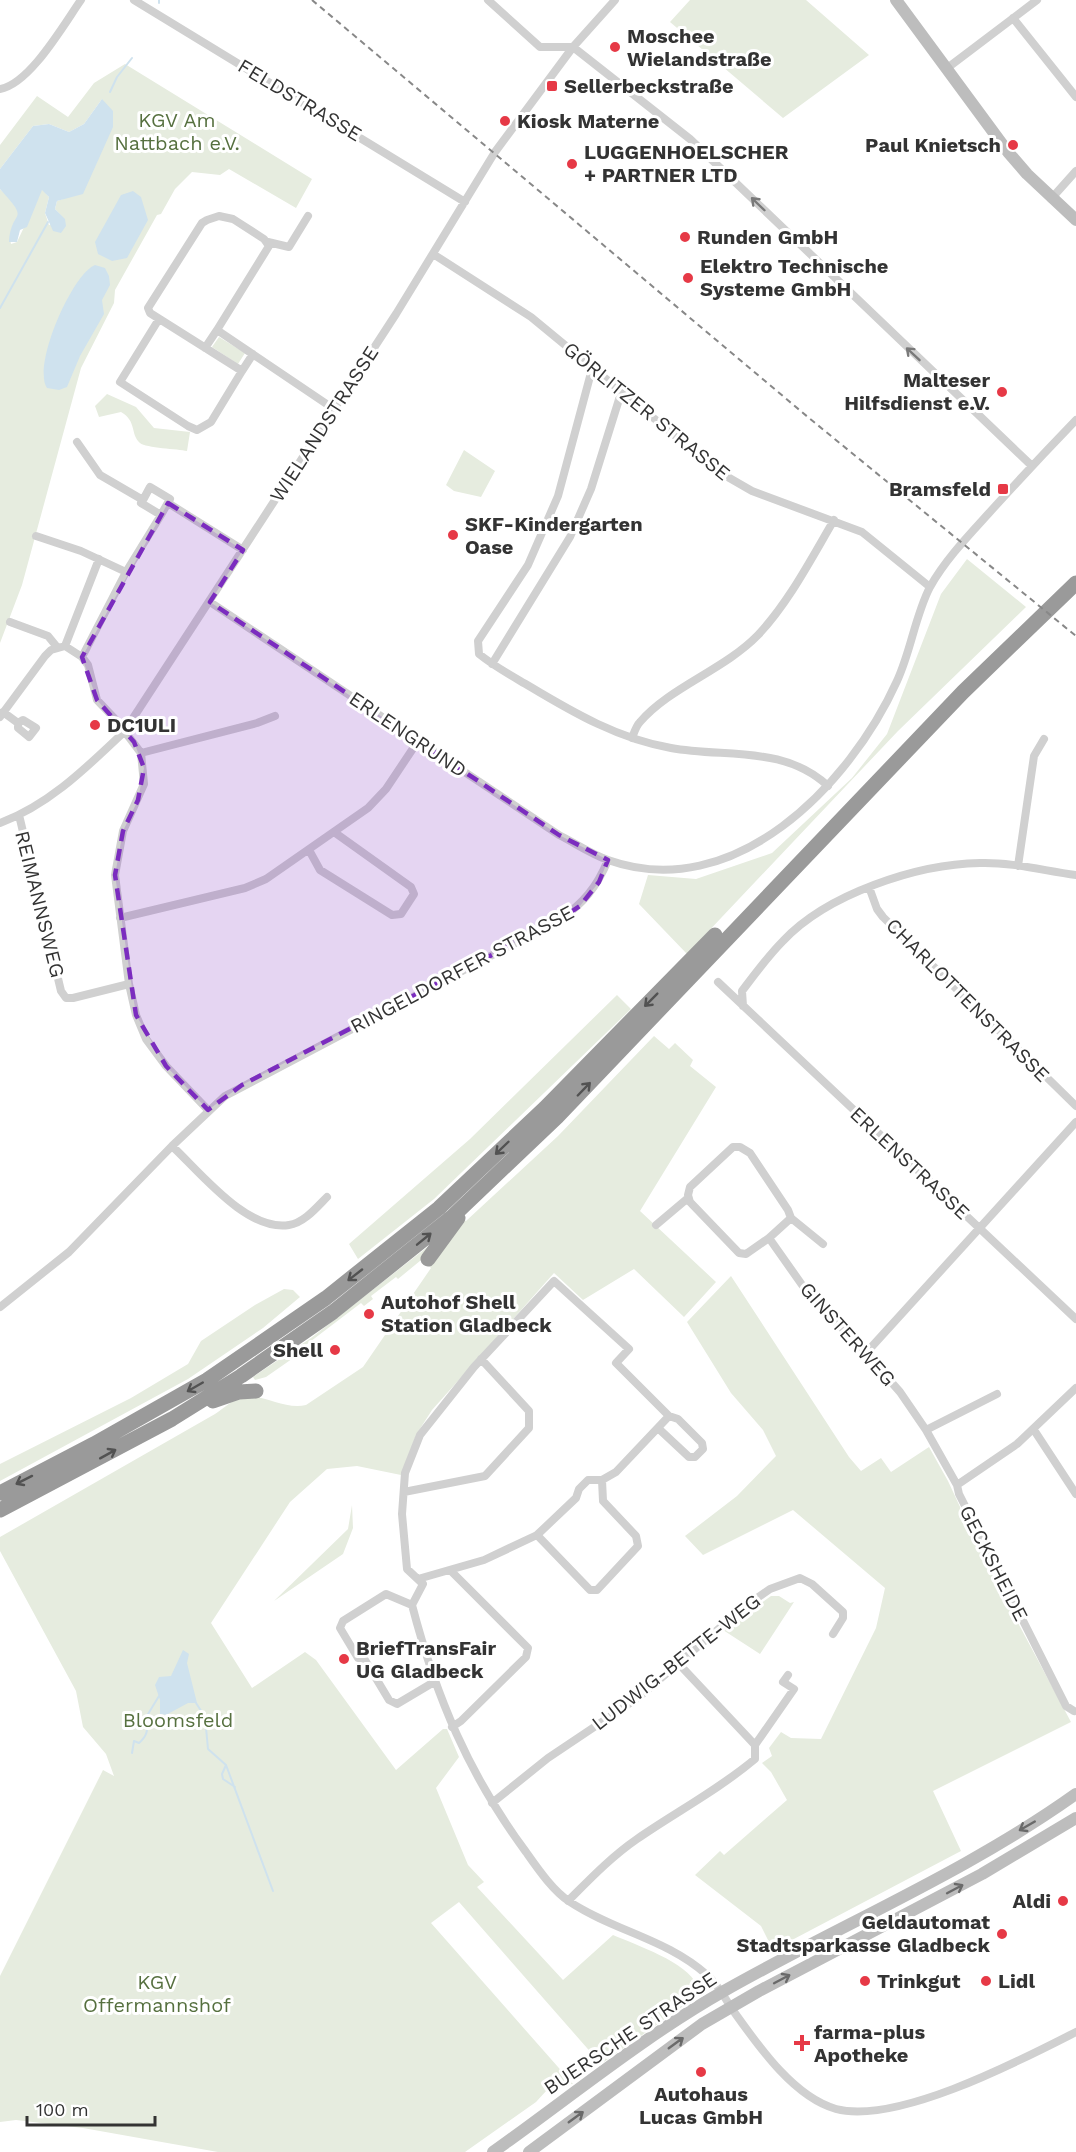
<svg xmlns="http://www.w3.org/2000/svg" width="1076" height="2152" font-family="'Work Sans',sans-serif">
<rect width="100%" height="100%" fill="#fff"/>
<!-- green -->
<path fill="#e6ecdf" d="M690,0h116l63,55 -86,63 -113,-96z
M125,64l187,115 -16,29 -67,-39 -9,6 -28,-3 -17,17 -14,25 -4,1 -42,75 -1,13 -33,65 -59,217 -22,58v-454c5,5 13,11 17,18 6,9 -9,25 -6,37l6,-2 25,-53 7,8 -4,16 4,12 16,-5 -10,-11 2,-8 6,-2 39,-100 -18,25 -15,8 -20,-8 -16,2 -33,43v-24l37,-49 31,21 26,-34z
M219,337l26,16 -7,11 -26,-17z
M107,394l29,13 18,21 36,4 -3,19c-9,-2 -41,-3 -47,-8 -10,-9 -3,-22 -19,-31l-22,5 -4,-11z
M464,450l31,21 -14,26 -27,-6 -8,-6z
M967,559l59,48 -128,124 -211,223 -48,-50 9,-29 48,4 76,-26 80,-75 35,-44 54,-140z
M617,995l14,14 -197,190 -76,60 -9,-15 121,-105z
M654,1036l15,13 6,-6 18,17 -3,6 26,21 -76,124 76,71 -32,35 -50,-48 -51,31 -29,-27 -122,137 -16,25 -15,40 -44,-9 -30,3 -37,33 -79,121 41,65 53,-36 11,8 80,110 47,-41h4l12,28 -23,31 32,77 16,17 -7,5 86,93 50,-45c23,10 74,27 84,50l-1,12 -95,67 -142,-162 -28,21 142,161 -18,1 -8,5 -11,12 -71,50h-247l-135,-24 -67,-8 -16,2v-146l103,-206 11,6 -8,-22 -23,-27 -7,-36 -76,-140v-14l215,-123c8,-5 16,-13 25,-16 17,-8 44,13 66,7l57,-38 68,-99 -3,-3 34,-47 4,3 92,-85z
M430,1245l-4,11 -28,23 -2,-2 -25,19 2,3 -9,7 -3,-3 -63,48 1,3 -33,23 -11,3 -2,-3 58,-39z
M731,1276l118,181 12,14 20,-13 10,14 38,-25 19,34 39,84 84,157 -138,69 28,60 -188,99 -12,-24 -66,-51 25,-24 4,4 63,-55 -16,-28 -9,-9 10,-7 -3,-8 12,-16 10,6 30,1 55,-111 9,-40 -92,-78 -90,45 -18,-19 52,-40 39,-40 -13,-26 -32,-37 -44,-71z
M284,1289l9,1 7,7 -37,31 -75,51 -188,102v-17l131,-66 57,-34 13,-23 54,-36z
M352,1505l1,23 -10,26 -69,47 74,-72z
M771,1596h8l11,7 4,-1 -34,52 -37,-24z"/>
<!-- water -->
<path fill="#cfe2ee" d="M102,99l11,12v16l-30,67 -26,7 -2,8 10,10 1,7 -5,7 -8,-2 -8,-18 4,-16 -7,-7 -15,37 -7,3 -3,12h-8c2,-35 23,-18 -9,-53v-20l33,-43 16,-2 20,8 15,-8z
M133,191l8,6 7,23 -21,38 -15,3 -14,-7 -3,-12 26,-47z
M95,265l10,3 4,8 1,9 -8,15 2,14 -24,42 -13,31 -8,3 -12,-2c-15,-22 25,-114 48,-123z
M183,1650l6,4 -2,9 10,40h-9l-22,12 -6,-1v-14l-5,-15 4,-8 12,-1z"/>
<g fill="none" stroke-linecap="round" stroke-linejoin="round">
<!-- stream -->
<path stroke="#cfe2ee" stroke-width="2" d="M159,0v3
M110,92l7,-15 15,-19
M0,308l48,-86
M196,1703l9,14 3,32 18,16 47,126
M132,1753l2,-12 5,2c8,-7 10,-13 6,-24l14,-23
M226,1765l-4,9 1,5 12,8"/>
<!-- street -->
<path stroke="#d0d0d0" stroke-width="8" d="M134,0l331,202
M488,0l52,47h33
M1013,18l63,79
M573,47l117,92 342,327
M946,69l91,-69
M0,89c30,-5 64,-65 81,-89
M1051,199l25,-28
M268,242l21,5 19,-31
M433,254l98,63 188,155 33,19 110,41 68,55
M159,319l-39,63 68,44 9,4 14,-8 31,-51
M217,330l52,-84 -5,-7 -31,-20 -14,-3 -12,4 -5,3 -54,85 2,5 92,58 11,-17
M205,348l12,-18 117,79
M592,369l-34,127 -30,69 -50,76 1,13c16,13 33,22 50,32 45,27 90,53 142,62 55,10 113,-3 157,38
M77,442l23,33 43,25 -2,3 20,12 9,-16 -20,-12 -7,13
M168,503l75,47
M36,536l45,15 45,21
M210,602l349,233c16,8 32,19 49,25 126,45 242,-75 289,-179 14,-30 18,-65 33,-94 15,-27 39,-52 59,-74 29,-32 58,-63 87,-93
M10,622l38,14 9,11
M65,646l34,-87
M82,657l44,-85 35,-57
M492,664l78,-127 21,-48 30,-96
M3,712l15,11 5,-3 13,8 -7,9 -11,-9v-5
M0,717l45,-61 6,-6 14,-4 17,11 6,8 9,35 19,20 25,33 3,31 -21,47 -8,44 14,109 7,31 10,24 20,27 42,44
M632,738c2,-5 4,-12 8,-16 30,-35 84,-52 118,-87 31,-33 53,-76 76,-115
M141,753l116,-30 18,-7
M19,815l42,176 5,7h7l56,-14
M0,823c49,-18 87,-56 124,-91l272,-418 99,-162 78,-105 42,-47
M309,850l11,20 72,45 9,-1 13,-20 -3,-7 -77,-55
M1018,866l16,-110 10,-17
M869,887l8,22 6,8 193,189
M120,918l125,-30 21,-9 102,-71 18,-19 32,-48
M718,982l358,337
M743,1006l-1,-15c13,-17 26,-35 41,-50 44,-47 134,-77 197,-78 32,-1 65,8 96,12
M172,1146c28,26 75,86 117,79 15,-2 28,-18 38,-28
M791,1218l32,26
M656,1225l32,-27
M769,1238l22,-20 -3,-8 -38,-57 -10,-6h-7l-43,40 -2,8 2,7 49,51 7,1 23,-16 43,61 42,41 46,52 26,38 31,55 2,9 107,212 8,5
M0,1307l69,-55 103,-106 53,-50 334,-176c24,-16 38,-33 49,-60
M866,1353l210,-231
M659,1429l30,28h6l8,-8 -1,-6 -24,-24 -9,-3 -53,-53 13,-14 -75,-68 -80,86 -54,68 -15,38 -3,41 5,55 16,15 -11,21c24,92 57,170 114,247 12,17 27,39 44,50 44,29 97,37 137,73 11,9 17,22 25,34 25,35 61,88 104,100 61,16 185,-49 240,-77
M926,1430l71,-36
M1034,1430l42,64
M957,1485l60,-41 59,-56
M404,1492l81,-16 44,-48v-17l-48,-52
M537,1535l39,-37 3,-9 9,-9h14l14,-8 53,-56
M451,1571l77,77 -2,9 -65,64 -9,6
M418,1579l66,-19 53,-25 53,55h7l41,-44 -2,-10 -33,-35 -1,-21
M412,1605l-26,-11 -43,27 -3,7 18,30 7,2 24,40 8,4 37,-22
M755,1745l39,-56 -11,-7 5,-7
M492,1803l56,-45 91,-61 104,-89 27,-19 30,-11 12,6 31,28v6l-10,16
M568,1901c22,-22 43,-44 69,-62 39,-27 81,-49 118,-80v-14l-77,-82"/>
<!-- secondary -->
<path stroke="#bdbdbd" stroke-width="12" d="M896,0l112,152 19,22 49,46
M493,2152c76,-54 150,-115 231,-161 116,-66 243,-119 352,-197
M529,2152l173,-128 57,-33 223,-117 94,-56"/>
<!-- highway -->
<path stroke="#9a9a9a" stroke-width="15" d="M428,1259l30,-41
M213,1401l26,-9 17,-1
M0,1493l94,-49 113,-64 119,-82 113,-90 106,-100 170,-173
M0,1510l172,-91 69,-43 92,-64 120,-96 104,-99 406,-425 113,-109"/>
<!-- rail -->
<path stroke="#888" stroke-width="2" stroke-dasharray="6 4.5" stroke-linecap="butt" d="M312,0l497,418 267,218"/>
</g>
<!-- one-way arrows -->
<defs><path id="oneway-shaft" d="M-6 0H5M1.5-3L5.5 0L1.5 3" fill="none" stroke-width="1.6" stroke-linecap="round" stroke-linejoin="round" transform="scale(1.5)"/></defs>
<g stroke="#7a7a7a">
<use href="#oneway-shaft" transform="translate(758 204) rotate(-136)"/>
<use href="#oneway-shaft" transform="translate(913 354) rotate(-137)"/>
</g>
<g stroke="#525252">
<use href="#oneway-shaft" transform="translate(651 1000) rotate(135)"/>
<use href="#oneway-shaft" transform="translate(584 1089) rotate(-46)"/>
<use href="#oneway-shaft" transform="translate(502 1148) rotate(136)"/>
<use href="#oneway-shaft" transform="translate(424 1239) rotate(-39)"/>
<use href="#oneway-shaft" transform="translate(355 1275) rotate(142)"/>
<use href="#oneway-shaft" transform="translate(195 1387) rotate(150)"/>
<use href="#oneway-shaft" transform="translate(108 1454) rotate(-29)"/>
<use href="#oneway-shaft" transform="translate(24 1480) rotate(153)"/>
</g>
<g stroke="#6a6a6a">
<use href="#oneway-shaft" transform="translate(1027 1826) rotate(150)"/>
<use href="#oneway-shaft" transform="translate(955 1889) rotate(-28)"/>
<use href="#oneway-shaft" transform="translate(782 1979) rotate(-28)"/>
<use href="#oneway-shaft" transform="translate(676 2043) rotate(-36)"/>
<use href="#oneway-shaft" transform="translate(576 2117) rotate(-36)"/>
</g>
<!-- marked area -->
<path fill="#7b2cbf" fill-opacity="0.2" stroke="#7b2cbf" stroke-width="4.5" stroke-dasharray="12 8" stroke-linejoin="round" d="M168,503l75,47 -33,52 349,233 49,25 -9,22 -19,24 -21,14 -317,165 -34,25 -42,-44 -30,-51 -21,-140 8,-44 15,-31 6,-32 -10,-26 -37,-42 -15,-43z"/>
<!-- markers -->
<g fill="#e63946" stroke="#fff" stroke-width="2">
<circle cx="615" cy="47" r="6"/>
<rect x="546" y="80" width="12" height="12" rx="3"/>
<circle cx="505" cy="121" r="6"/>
<circle cx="1013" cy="145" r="6"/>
<circle cx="572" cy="164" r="6"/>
<circle cx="685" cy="237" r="6"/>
<circle cx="688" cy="278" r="6"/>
<circle cx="1002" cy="392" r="6"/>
<rect x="997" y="483" width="12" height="12" rx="3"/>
<circle cx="453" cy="535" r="6"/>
<circle cx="95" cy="725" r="6"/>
<circle cx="369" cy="1314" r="6"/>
<circle cx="335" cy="1350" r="6"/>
<circle cx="344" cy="1659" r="6"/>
<circle cx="1063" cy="1901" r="6"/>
<circle cx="1002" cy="1934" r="6"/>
<circle cx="865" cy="1981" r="6"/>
<circle cx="986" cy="1981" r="6"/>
<path d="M799 2034h6v6h6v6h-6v6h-6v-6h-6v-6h6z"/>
<circle cx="701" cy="2072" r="6"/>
</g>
<g text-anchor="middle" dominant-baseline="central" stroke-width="6" stroke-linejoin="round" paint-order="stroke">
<!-- poi labels -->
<g font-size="20" font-weight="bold" fill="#333" stroke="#fff" text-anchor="start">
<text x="627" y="36">Moschee<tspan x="627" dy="23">Wielandstraße</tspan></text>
<text x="564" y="86">Sellerbeckstraße</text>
<text x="517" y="121">Kiosk Materne</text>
<text x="1001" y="145" text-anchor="end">Paul Knietsch</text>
<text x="584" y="152">LUGGENHOELSCHER<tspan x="584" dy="23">+ PARTNER LTD</tspan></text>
<text x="697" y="237">Runden GmbH</text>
<text x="700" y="266">Elektro Technische<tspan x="700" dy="23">Systeme GmbH</tspan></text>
<text x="990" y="380" text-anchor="end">Malteser<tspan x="990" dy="23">Hilfsdienst e.V.</tspan></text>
<text x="991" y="489" text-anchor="end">Bramsfeld</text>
<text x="465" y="524">SKF-Kindergarten<tspan x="465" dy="23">Oase</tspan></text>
<text x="107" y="725">DC1ULI</text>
<text x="381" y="1302">Autohof Shell<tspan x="381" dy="23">Station Gladbeck</tspan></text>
<text x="323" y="1350" text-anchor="end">Shell</text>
<text x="356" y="1648">BriefTransFair<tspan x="356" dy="23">UG Gladbeck</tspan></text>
<text x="1051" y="1901" text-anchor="end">Aldi</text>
<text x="990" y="1922" text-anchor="end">Geldautomat<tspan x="990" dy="23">Stadtsparkasse Gladbeck</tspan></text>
<text x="877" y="1981">Trinkgut</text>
<text x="998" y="1981">Lidl</text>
<text x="814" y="2032">farma-plus<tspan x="814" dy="23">Apotheke</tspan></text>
<text x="701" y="2094" text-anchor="middle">Autohaus<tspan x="701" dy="23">Lucas GmbH</tspan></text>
</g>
<!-- street labels -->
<g font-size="20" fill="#333" stroke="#fff">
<text transform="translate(300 100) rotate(31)">FELDSTRASSE</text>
<text transform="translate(647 411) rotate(39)">GÖRLITZER STRASSE</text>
<text transform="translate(324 424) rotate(-57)">WIELANDSTRASSE</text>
<text transform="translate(408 734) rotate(34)">ERLENGRUND</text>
<text transform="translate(40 904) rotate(76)">REIMANNSWEG</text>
<text transform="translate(462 969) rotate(-28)">RINGELDORFER STRASSE</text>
<text transform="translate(968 1000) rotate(45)">CHARLOTTENSTRASSE</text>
<text transform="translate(910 1163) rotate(43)">ERLENSTRASSE</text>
<text transform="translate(848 1334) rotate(48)">GINSTERWEG</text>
<text transform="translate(994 1563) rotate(63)">GECKSHEIDE</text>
<text transform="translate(676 1662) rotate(-38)">LUDWIG-BETTE-WEG</text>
<text transform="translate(630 2033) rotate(-34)">BUERSCHE STRASSE</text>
</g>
<!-- park labels -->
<g font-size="20" fill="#56703f" stroke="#fff">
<text x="177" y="120">KGV Am<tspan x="177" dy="23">Nattbach e.V.</tspan></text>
<text x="178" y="1720">Bloomsfeld</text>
<text x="157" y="1982">KGV<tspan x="157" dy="23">Offermannshof</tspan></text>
</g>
</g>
<!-- scale -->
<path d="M27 2116v9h128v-9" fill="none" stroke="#333333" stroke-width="3"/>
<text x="36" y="2116" font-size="18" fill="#333333" stroke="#ffffff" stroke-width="4.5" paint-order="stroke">100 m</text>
</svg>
